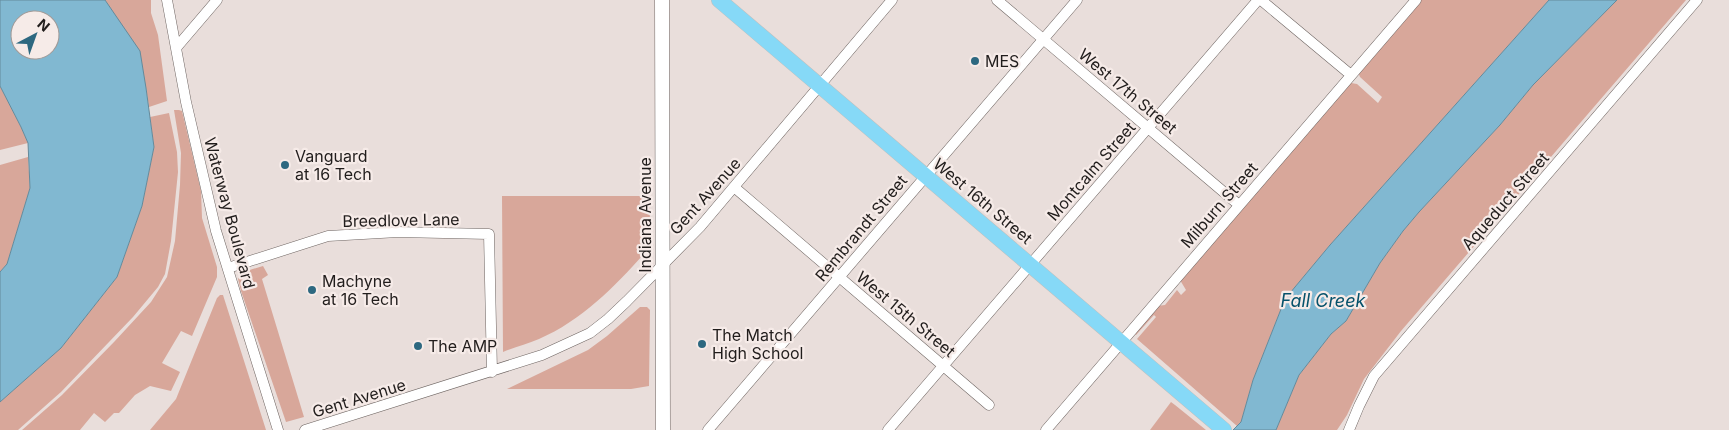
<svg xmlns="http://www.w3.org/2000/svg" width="1729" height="430" font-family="Inter,sans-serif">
<rect width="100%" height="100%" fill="#e9dedb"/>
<!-- green -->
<path fill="#d8a79a" d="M105,0h46v13l7,22 9,66 -18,6 -3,-19 -32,-74z
M1420,0h129l-219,245 -45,54 -32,81 -12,42 -4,4 -100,-87 19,-22 -2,-2 -18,20 -1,-1 22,-28 8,-1 12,-15 4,5 5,-5 -6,-10 171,-197 6,1 21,19 4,-6 -22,-20 -2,-5z
M1617,0h69l-285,331 -37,48 -17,36 -10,15h-61l23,-55 32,-41 15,-13 34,-58 23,-32 16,-19 81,-87 33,-40z
M0,86l21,41 7,16 -28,7z
M174,110h5l3,1 19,80 1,27 15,49v10l-25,59 -11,-5 -19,32 18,9 -9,19 -21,-5 -15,9 -16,18h-5l-9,9 -11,-9 -14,17h-58l40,-35 52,-53 37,-40 16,-25 8,-36 5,-56 1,-32z
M169,113l8,39 1,20 -7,69 -6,33 -7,13 -25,30 -72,75 -43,38h-18v-28l61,-54 56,-71 25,-71 12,-59 -4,-30z
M28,157l2,31 -23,76 -7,8v-107z
M502,196h147l2,50c-32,36 -66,73 -112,93 -12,5 -24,8 -36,13z
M263,266l5,9 -6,4 42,138 -18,5 -45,-131 -3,-12 5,-7z
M220,295h3l43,135h-116l26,-31 41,-101z
M640,307h7l3,3 -1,76 -18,3h-124l81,-39 19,-14z
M1171,402l4,3 31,25h-56z"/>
<!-- water -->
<path fill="#81b8d1" stroke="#648a9b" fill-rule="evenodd" d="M0,0h105l35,51 6,37 8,59 -12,59 -25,71 -56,71 -61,54v-130l7,-8 23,-76 -2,-45 -7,-16 -21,-41zM20,20h30v30h-30z
M1549,0h68l-84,85 -33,40 -81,87 -16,19 -23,32 -34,58 -15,13 -32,41 -23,55h-43l8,-8 12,-42 32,-81 45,-54z"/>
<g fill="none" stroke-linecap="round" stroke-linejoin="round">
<defs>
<path id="street" d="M167,0l19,102 30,129 62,199
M997,0l242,205
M1261,0l90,75
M176,48l41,-48
M734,187l255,218
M228,268l100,-32 70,-4 91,2 3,138
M305,430l237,-75 48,-22 18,-14 19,-18 73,-74 192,-227
M708,430l369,-430
M888,430l370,-430
M1046,430l370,-430
M1349,430l10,-24 15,-30 323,-376"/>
<path id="secondary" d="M662,0l1,430"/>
<path id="primary" d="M719,0l505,430"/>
</defs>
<!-- street casing -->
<use href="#street" stroke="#6e6562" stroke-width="11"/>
<!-- secondary casing -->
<use href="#secondary" stroke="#6e6562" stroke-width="15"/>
<!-- primary casing -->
<use href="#primary" stroke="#c1c0bf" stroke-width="16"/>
<!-- street -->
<use href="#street" stroke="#fff" stroke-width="10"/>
<!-- secondary -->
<use href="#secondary" stroke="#fff" stroke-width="14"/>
<!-- primary -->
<use href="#primary" stroke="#86d9f7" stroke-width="15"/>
</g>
<!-- markers -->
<g fill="#2d6880" stroke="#f6ebe8" stroke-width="2">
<circle cx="975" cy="61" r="5"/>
<circle cx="285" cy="165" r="5"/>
<circle cx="312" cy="290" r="5"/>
<circle cx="702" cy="344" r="5"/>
<circle cx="418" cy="346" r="5"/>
</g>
<g text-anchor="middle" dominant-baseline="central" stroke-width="4.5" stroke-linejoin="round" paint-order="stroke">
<!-- poi labels -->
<g font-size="16" fill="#211d1c" stroke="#f6ebe8" text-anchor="start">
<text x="985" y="61">MES</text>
<text x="295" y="156">Vanguard<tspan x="295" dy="18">at 16 Tech</tspan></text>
<text x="322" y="281">Machyne<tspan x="322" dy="18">at 16 Tech</tspan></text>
<text x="712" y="335">The Match<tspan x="712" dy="18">High School</tspan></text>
<text x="428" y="346">The AMP</text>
</g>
<!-- street labels -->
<g font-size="16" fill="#211d1c" stroke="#f6ebe8">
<text transform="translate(1128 91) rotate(40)">West 17th Street</text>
<text transform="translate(1091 171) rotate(-49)">Montcalm Street</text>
<text transform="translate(705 196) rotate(-48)">Gent Avenue</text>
<text transform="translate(983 201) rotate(40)">West 16th Street</text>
<text transform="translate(1505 201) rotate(-49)">Aqueduct Street</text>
<text transform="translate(1219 205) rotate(-49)">Milburn Street</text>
<text transform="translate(230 213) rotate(75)">Waterway Boulevard</text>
<text transform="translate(645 215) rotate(-90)">Indiana Avenue</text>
<text transform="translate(401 220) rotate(-1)">Breedlove Lane</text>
<text transform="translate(861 228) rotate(-50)">Rembrandt Street</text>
<text transform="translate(906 314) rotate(40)">West 15th Street</text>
<text transform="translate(359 398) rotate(-17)">Gent Avenue</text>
</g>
<!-- water labels -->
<g font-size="18" font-style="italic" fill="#06526b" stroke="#f6ebe8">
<text x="1323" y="300">Fall Creek</text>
</g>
</g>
<!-- north arrow -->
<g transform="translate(35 35) rotate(41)"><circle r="24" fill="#f6ebe8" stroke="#a19996"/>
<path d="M0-4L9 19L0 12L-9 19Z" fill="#2d6880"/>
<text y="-8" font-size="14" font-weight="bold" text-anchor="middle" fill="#211d1c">N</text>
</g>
</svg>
